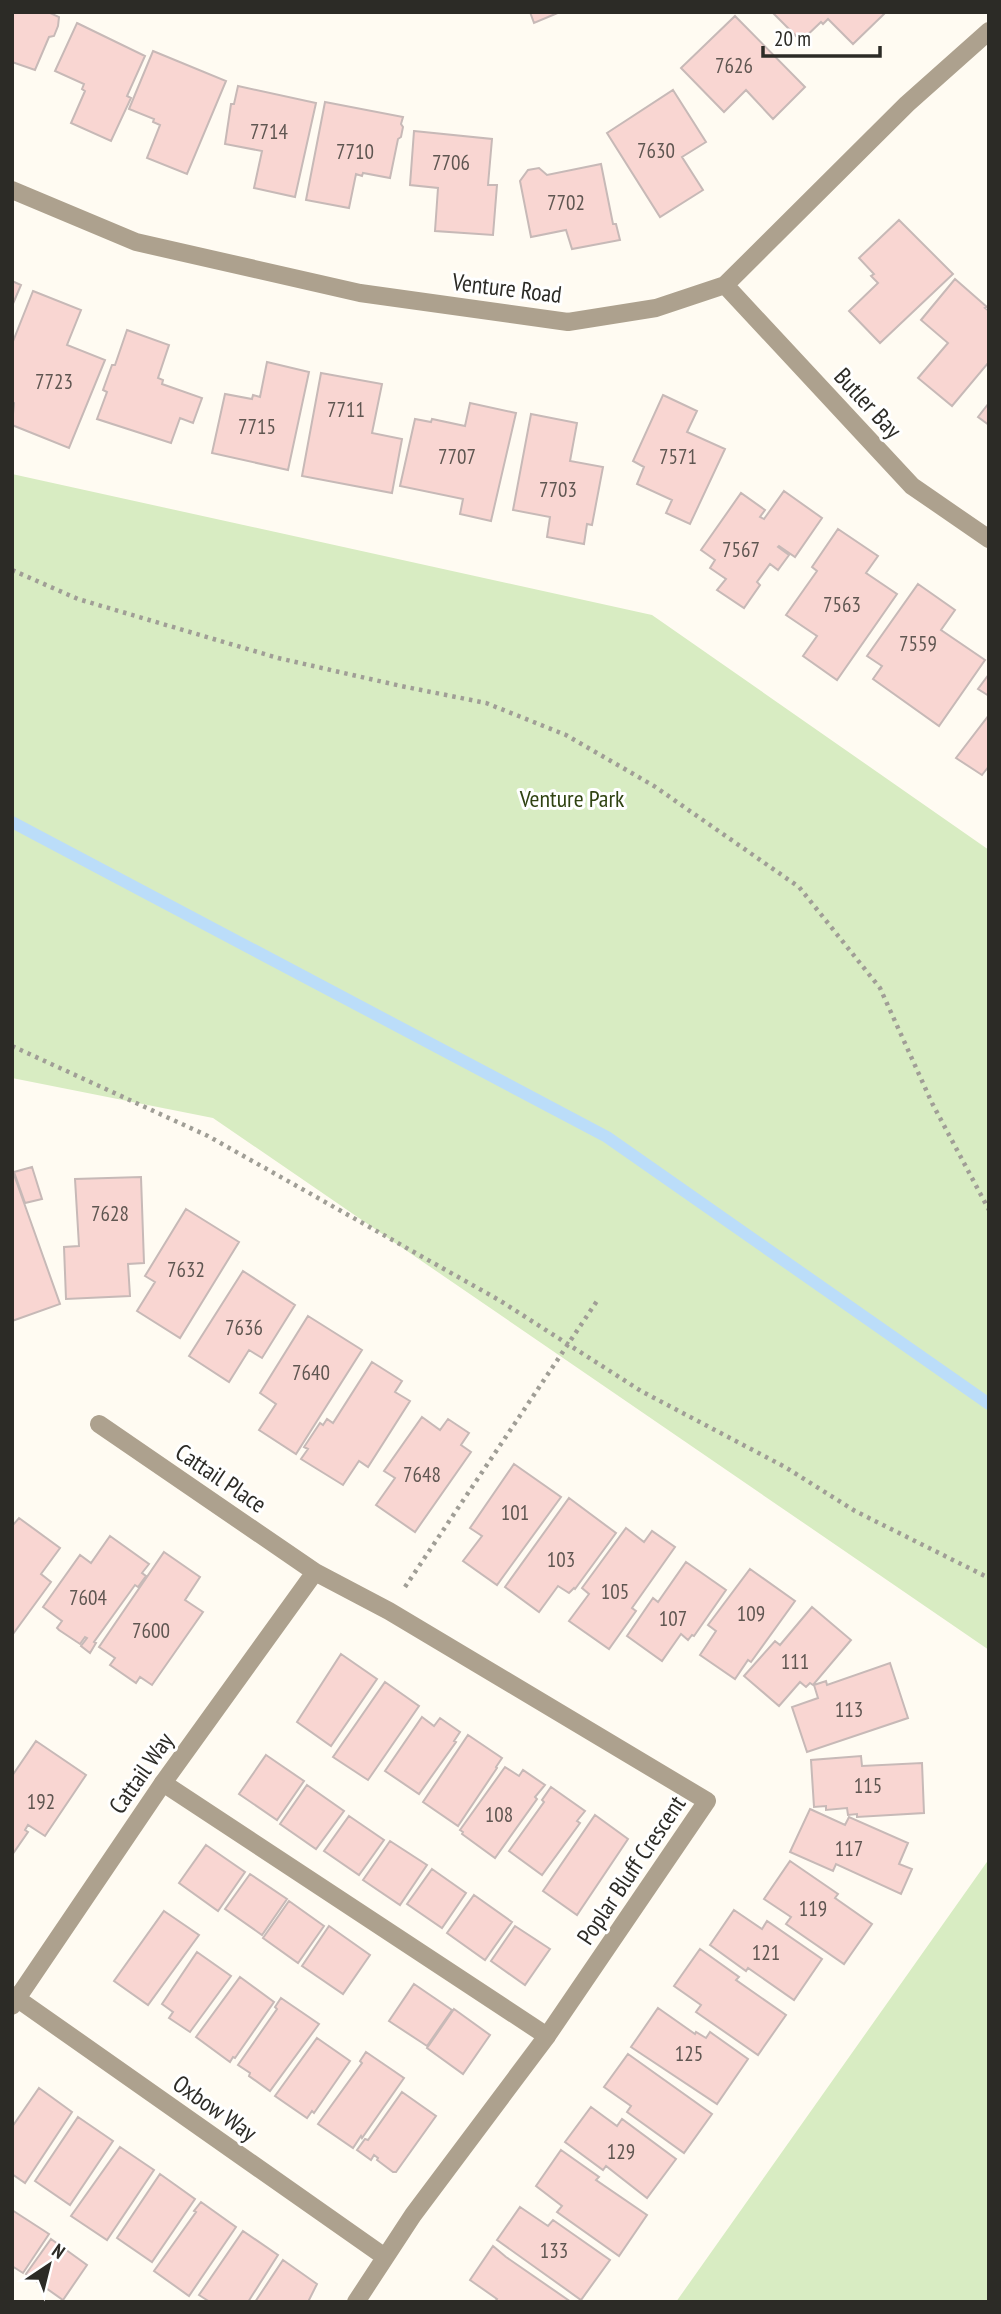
<svg xmlns="http://www.w3.org/2000/svg" width="1001" height="2314" font-family="'PT Sans Narrow',sans-serif">
<rect width="100%" height="100%" fill="#fffbf2"/>
<!-- green -->
<path fill="#d8ecc2" d="M12,474l640,141 337,235v800l-776,-532 -201,-40z
M989,1859v443h-313z"/>
<g fill="none" stroke-linecap="round" stroke-linejoin="round">
<!-- stream -->
<path stroke="#bbddf9" stroke-width="12" d="M12,822l595,315 382,267"/>
</g>
<!-- building -->
<path fill="#f9d6d2" stroke="#c7b9b7" stroke-width="2" d="M12,12h36l11,5 -1,9 -4,10 -5,1 -14,33 -23,-8z
M530,12h30l-26,11z
M772,12h111l1,2 -31,30 -25,-25 -5,5 -2,-2 -20,19z
M735,16l70,71 -32,32 -27,-29 -22,22 -43,-44z
M77,23l68,33 -18,40 4,2 -20,43 -40,-18 14,-32 -3,-2 2,-5 -29,-13z
M153,51l73,30 -39,93 -40,-16 13,-33 -7,-3 1,-3 -25,-10z
M238,86l78,17 -21,94 -41,-9 8,-37 -37,-7 6,-40h3z
M673,90l33,52 -24,15 21,33 -43,27 -53,-84z
M325,102l78,15 -2,7 2,3 -2,10 -3,2 -8,39 -27,-5 -1,3 -6,-2 -7,34 -43,-8z
M414,131l78,8 -4,46h9l-4,50 -58,-4 3,-43 -28,-3z
M601,164l12,60h3l4,16 -48,9 -6,-19 -35,7 -11,-56 8,-11 11,-2 8,7z
M899,220l54,54 -73,69 -31,-32 29,-28 -7,-7 3,-2 -15,-16z
M955,279l32,28 -2,1 4,3v51l-37,44 -34,-28 30,-35 -27,-23z
M12,281l9,4 -9,21z
M33,291l48,19 -14,35 38,15 -36,88 -57,-23 2,-22 -2,-1v-58z
M127,330l42,15 -11,33 5,2 -1,4 40,14 -9,25 -13,-5 -9,25 -74,-24 10,-27 -4,-2 9,-25h3z
M267,362l42,10 -21,98 -76,-17 13,-59 27,5 1,-4 7,2z
M321,373l61,11 -10,49 30,6 -10,54 -90,-17z
M663,395l34,16 -10,21 38,17 -35,75 -24,-11 6,-13 -35,-16 7,-17 -11,-6z
M470,403l46,10 -25,108 -31,-7 3,-15 -63,-13 15,-67 16,3 1,-3 33,7z
M989,403v22l-11,-8z
M531,414l46,9 -7,38 33,6 -11,58 -5,-1 -3,20 -37,-7 3,-20 -37,-7z
M784,491l38,27 -27,39 -16,-11 -1,1 11,8 -11,15 -8,-6 -13,18 3,3 -16,23 -27,-18 9,-11 -16,-11 5,-8 -14,-10 40,-57 24,17 -5,7 4,2z
M838,529l40,27 -12,17 31,21 -60,86 -34,-24 14,-20 -31,-21 31,-44 -5,-4z
M918,584l37,26 -14,20 44,30 -46,66 -66,-47 9,-13 -15,-10z
M989,674v22l-11,-7z
M989,715v51l-7,9 -26,-17z
M32,1167l10,32 -17,4 -11,-31z
M12,1169l48,135 -48,17z
M141,1177l3,86 -16,1 2,32 -64,3 -2,-52 15,-1 -4,-67z
M186,1209l53,33 -59,96 -43,-27 18,-29 -10,-6z
M243,1271l52,34 -33,53 -13,-8 -20,32 -40,-26z
M308,1316l54,34 -66,104 -37,-24 17,-26 -16,-11z
M372,1362l30,19 -7,11 15,9 -42,66 -9,-6 -16,24 -42,-26 7,-10 -4,-2 16,-24 3,2 4,-6 6,4z
M422,1417l18,13 8,-11 21,14 -8,12 10,7 -56,80 -39,-27 19,-27 -11,-7z
M514,1464l47,33 -64,88 -34,-24 19,-25 -12,-8z
M569,1498l47,35 -41,56 -1,-1 -5,5 -11,-7 -19,26 -34,-25z
M19,1518l41,30 -19,26 10,8 -38,52 -1,-108z
M626,1528l18,14 8,-11 23,16 -43,61 4,3 -27,38 -40,-28 20,-27 -7,-6z
M110,1536l39,28 -7,9 4,3 -8,11 -3,-2 -41,57 2,1 -6,10 -9,-7 6,-8 -2,-1 -5,7 -21,-14 -2,-2 5,-7 -19,-14 37,-52 11,8z
M164,1552l36,25 -15,23 18,12 -51,73 -12,-8 -4,6 -26,-18 5,-7 -16,-11z
M686,1562l40,28 -32,46 -2,-1 -4,5 -7,-6 -19,27 -35,-25 26,-38 5,4z
M750,1569l45,32 -44,61 -3,-2 -13,19 -35,-24 16,-24 -8,-6z
M812,1607l39,33 -38,45 -3,-2 -4,4 -6,-5 -21,24 -35,-30 31,-35 5,4z
M341,1654l36,25 -46,67 -34,-24z
M890,1663l18,55 -101,34 -15,-45 26,-9 -4,-13 12,-4 1,4z
M385,1682l34,24 -51,74 -35,-23z
M422,1717l12,9 6,-8 20,14 -6,9 2,1 -37,52 -34,-23z
M468,1735l34,23 -6,9 1,1 -39,58 -35,-24z
M36,1741l50,34 -41,61 -17,-11 -3,5 3,2 -16,23v-79z
M266,1755l38,26 -27,39 -38,-26z
M861,1756l1,10 60,-3 2,50 -67,4v-3l-9,1 -1,-7 -21,2v-4l-12,1 -3,-47z
M505,1767l14,9 4,-6 22,15 -10,12 2,2 -42,59 -33,-24 1,-2 -3,-2z
M307,1785l37,26 -28,38 -36,-25z
M551,1787l34,24 -8,10 3,2 -38,52 -33,-24 35,-49 -2,-2z
M810,1809l35,16 4,-8 59,26 -9,21 13,5 -11,25 -65,-30 -3,7 -43,-19z
M595,1815l33,24 -51,76 -34,-24z
M349,1816l35,24 -25,35 -35,-24z
M390,1841l37,24 -27,40 -37,-25z
M206,1845l39,27 -27,39 -39,-28z
M790,1861l48,33 -3,4 37,26 -28,40 -58,-40 5,-7 -27,-18z
M432,1869l34,24 -24,35 -35,-24z
M250,1874l37,25 -25,36 -37,-26z
M474,1895l38,27 -27,38 -38,-27z
M289,1901l35,25 -26,37 -35,-25z
M734,1910l28,19 5,-8 55,38 -28,41 -46,-32 -2,3 -36,-26z
M164,1911l35,24 -51,70 -34,-24z
M329,1926l41,29 -27,39 -41,-28z
M515,1926l35,23 -25,36 -34,-24z
M700,1949l39,28 -3,3 50,35 -28,40 -62,-43 5,-7 -27,-19z
M197,1952l34,24 -41,56 -21,-14 4,-6 -11,-8z
M240,1977l34,25 -39,56 -2,-1 -3,5 -34,-25z
M414,1984l38,26 -25,36 -38,-25z
M281,1998l38,26 -49,67 -21,-15 1,-3 -12,-8 39,-56 -2,-2z
M658,2008l37,26 1,-2 10,6 4,-6 38,27 -31,45 -86,-57z
M454,2009l36,26 -27,39 -36,-26z
M317,2038l33,23 -36,52 -2,-2 -5,7 -32,-22z
M366,2052l38,26 -42,60 -1,-2 -8,12 -35,-24 44,-61 -2,-2z
M628,2054l84,60 -28,39 -57,-41 4,-6 -27,-19z
M39,2088l33,24 -47,71 -13,-9v-47z
M402,2092l34,24 -40,56h-3l-16,-12 1,-2 -4,-3 -3,5 -14,-10 8,-11 3,1z
M591,2107l26,19 5,-7 54,40 -29,39 -41,-32 -3,4 -38,-28z
M78,2117l35,24 -43,64 -35,-24z
M120,2147l34,23 -47,70 -36,-24z
M561,2150l38,27 -3,3 51,35 -28,41 -62,-44 5,-6 -26,-20z
M160,2174l35,25 -43,63 -35,-24z
M201,2202l35,25 -47,69 -35,-25 42,-59 -2,-1z
M520,2207l28,19 5,-6 57,40 -29,40 -84,-60z
M12,2210l37,24 -26,39 -11,-7z
M243,2231l35,24 -30,47h-38l-11,-7z
M51,2239l36,26 -24,35 -37,-26z
M493,2246l13,11 65,45h-76l2,-3 -27,-19z
M283,2260l34,24 -9,18h-53z"/>
<g fill="none" stroke-linecap="round" stroke-linejoin="round">
<!-- path -->
<path stroke="#a09e96" stroke-width="4.5" stroke-dasharray="3.5 5" stroke-linecap="butt" d="M12,570l66,29 200,59 123,28 85,17 80,32 88,51 145,101 81,101 52,115 57,107
M12,1046l196,90 291,164 142,91 144,76 70,44 134,67
M405,1587l194,-289"/>
<!-- service -->
<path stroke="#ada18e" stroke-width="18" d="M163,1783l384,253"/>
<!-- minor -->
<path stroke="#ada18e" stroke-width="18" d="M12,190l124,52 224,51 208,29 88,-14 69,-23 182,-181 82,-73
M725,285l187,201 77,53
M99,1424l216,148 74,39 318,190 -160,235 -134,179 -57,87
M12,1995l373,262
M12,2006l151,-223 152,-211"/>
</g>
<g text-anchor="middle" dominant-baseline="central" stroke-width="6" stroke-linejoin="round" paint-order="stroke">
<!-- number labels -->
<g font-size="21" fill="#5f5651">
<text x="734" y="65">7626</text>
<text x="269" y="131">7714</text>
<text x="656" y="150">7630</text>
<text x="355" y="151">7710</text>
<text x="451" y="162">7706</text>
<text x="566" y="202">7702</text>
<text x="54" y="381">7723</text>
<text x="346" y="409">7711</text>
<text x="257" y="426">7715</text>
<text x="457" y="456">7707</text>
<text x="678" y="456">7571</text>
<text x="558" y="489">7703</text>
<text x="741" y="549">7567</text>
<text x="842" y="604">7563</text>
<text x="918" y="643">7559</text>
<text x="110" y="1213">7628</text>
<text x="186" y="1269">7632</text>
<text x="244" y="1327">7636</text>
<text x="311" y="1372">7640</text>
<text x="422" y="1474">7648</text>
<text x="515" y="1512">101</text>
<text x="561" y="1559">103</text>
<text x="615" y="1591">105</text>
<text x="88" y="1597">7604</text>
<text x="751" y="1613">109</text>
<text x="673" y="1618">107</text>
<text x="151" y="1630">7600</text>
<text x="795" y="1661">111</text>
<text x="849" y="1709">113</text>
<text x="868" y="1785">115</text>
<text x="41" y="1801">192</text>
<text x="499" y="1814">108</text>
<text x="849" y="1848">117</text>
<text x="813" y="1908">119</text>
<text x="766" y="1952">121</text>
<text x="689" y="2053">125</text>
<text x="621" y="2151">129</text>
<text x="554" y="2250">133</text>
</g>
<!-- street labels -->
<g font-size="24" fill="#2c2b26" stroke="#fff">
<text transform="translate(507 288) rotate(7)">Venture Road</text>
<text transform="translate(868 403) rotate(47)">Butler Bay</text>
<text transform="translate(221 1478) rotate(34)">Cattail Place</text>
<text transform="translate(141 1773) rotate(-55)">Cattail Way</text>
<text transform="translate(631 1870) rotate(-56)">Poplar Bluff Crescent</text>
<text transform="translate(215 2108) rotate(35)">Oxbow Way</text>
</g>
<!-- park labels -->
<g font-size="24" fill="#304312" stroke="#fff">
<text x="572" y="798">Venture Park</text>
</g>
</g>
<!-- border -->
<rect width="1001" height="2314" fill="none" stroke="#2c2b26" stroke-width="28"/>
<!-- north arrow -->
<g transform="translate(49 2265) rotate(35)" stroke="#ffffff" stroke-width="5" paint-order="stroke">
<path d="M0-5L12 26L0 18L-12 26Z" fill="#2c2b26"/>
<text y="-10" font-size="19" font-weight="bold" text-anchor="middle" fill="#2c2b26">N</text>
</g>
<!-- scale -->
<path d="M763 46v10h117v-10" fill="none" stroke="#2c2b26" stroke-width="3.5"/>
<text x="774" y="46" font-size="21" fill="#2c2b26" stroke="#ffffff" stroke-width="5" paint-order="stroke">20 m</text>
</svg>
